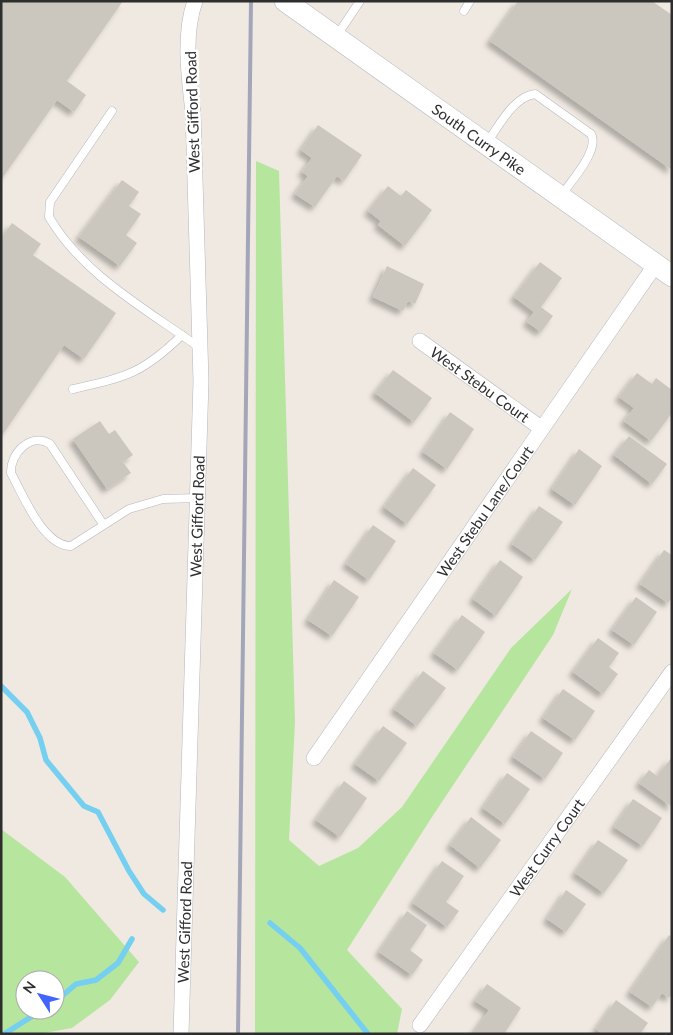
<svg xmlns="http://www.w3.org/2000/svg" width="673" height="1035" font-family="Lato,sans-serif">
<defs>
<filter id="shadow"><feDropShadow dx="-4.5" dy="4.5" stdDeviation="2.5" flood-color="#0004"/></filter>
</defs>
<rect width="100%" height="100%" fill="#efe9e1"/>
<!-- green -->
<path fill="#b6e59e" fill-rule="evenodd" d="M256,161l23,10 16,551 -6,118 30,26 39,-18 44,-41 109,-159 61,-59 -19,46 -121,182 -85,133 55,59 -5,25h-142z
M1,829l64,48 74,85 -29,38 -38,28 -33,6h-38zM25,980h30v30h-30z"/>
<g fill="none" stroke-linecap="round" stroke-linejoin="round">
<!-- stream -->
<path stroke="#75cff0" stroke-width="5.5" d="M1,686l26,26 13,26 6,22 38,46 14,6 31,59 15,23 19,16
M270,923l30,25 68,86
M55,1002l21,-18 20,-4 22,-17 14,-24
M4,1034l38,-24"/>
</g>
<!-- building -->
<path fill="#cbc7bf" filter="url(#shadow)" d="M1,1h122l-56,80 19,14 -12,17 -17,-12 -56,80z
M518,1h134l20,14v155l-182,-129z
M318,125l44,30 -18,26 -7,-5 -22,31 -20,-13 13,-18 -6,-4 10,-14 -11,-8z
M122,180l17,12 -10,14 12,8 -15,21 11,8 -17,23 -41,-29z
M388,186l13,10 5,-6 26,20 -27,36 -27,-21 3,-4 -13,-10z
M12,223l29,21 -8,11 83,58 -32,46 -20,-14 -63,92v-202l2,1z
M540,262l22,16 -21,29 12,9 -12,16 -14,-10 7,-10 -20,-15z
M387,266l37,18 -9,20 -7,-3 -5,10 -30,-14z
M393,370l39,28 -18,24 -39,-29z
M637,373l15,11 4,-6 16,12v23l-21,28 -27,-20 10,-13 -15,-11z
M450,412l24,17 -27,40 -24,-17z
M100,421l9,13 6,-4 18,25 -10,7 8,11 -24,16 -34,-50z
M629,436l38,28 -15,20 -38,-29z
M579,449l23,17 -27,39 -23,-16z
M413,468l23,17 -29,39 -23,-17z
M539,506l24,16 -28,38 -23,-16z
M373,525l23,16 -27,39 -23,-16z
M664,550l8,5v43l-4,5 -28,-19z
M500,560l23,17 -27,39 -23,-17z
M334,580l25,17 -27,39 -24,-16z
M636,597l21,15 -23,33 -22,-15z
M462,615l23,17 -27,38 -24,-17z
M598,638l21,15 -10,14 9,7 -15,20 -30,-22z
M423,671l23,17 -29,38 -23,-17z
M563,689l32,22 -20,29 -32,-22z
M383,726l24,17 -28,38 -24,-17z
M531,731l32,22 -18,26 -32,-22z
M672,757v50l-33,-24 10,-13 8,6z
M507,773l23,16 -25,35 -22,-16z
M344,781l23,17 -27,39 -24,-17z
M633,799l29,19 -19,28 -29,-19z
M471,817l30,23 -21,28 -30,-23z
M598,840l30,20 -24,33 -29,-20z
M442,861l22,15 -18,26 13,9 -12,16 -34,-24z
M566,890l20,14 -20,28 -19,-13z
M407,911l20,14 -17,25 13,10 -11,15 -33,-23z
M669,935l3,2v57l-3,4 -7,-5 -10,14 -22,-15z
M487,984l34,24 -17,26h-31l16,-24 -14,-9z
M616,1000l32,23 -8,11h-38l-6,-5z"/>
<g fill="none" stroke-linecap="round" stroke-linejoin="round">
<defs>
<path id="service" d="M464,11l6,-10
M336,37l24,-36
M112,111l-62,91 -1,15c34,58 97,92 151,131
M487,142c13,-17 26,-45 48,-48l56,40c9,16 -20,47 -30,62
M73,389c53,-12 69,-15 109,-54
M103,524l-53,-80c-19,-12 -40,9 -39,29 12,22 32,73 60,73l58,-37 34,-10 34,-1"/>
<g id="minor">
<path id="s1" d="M420,341l121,87"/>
<path id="s2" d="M314,758l342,-494"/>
<path id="s3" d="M420,1025l252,-353"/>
<path id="s4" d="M181,1034l20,-653 -8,-269c-4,-34 -10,-77 2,-111"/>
</g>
<g id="secondary">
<path id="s5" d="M285,1l387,275"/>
</g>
</defs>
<!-- service casing -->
<use href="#service" stroke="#b4b7c1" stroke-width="9"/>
<!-- minor casing -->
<use href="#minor" stroke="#b4b7c1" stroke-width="16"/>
<!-- secondary casing -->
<use href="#secondary" stroke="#b4b7c1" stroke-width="22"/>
<!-- service -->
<use href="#service" stroke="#fff" stroke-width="8"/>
<!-- minor -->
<use href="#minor" stroke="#fff" stroke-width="15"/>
<!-- secondary -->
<use href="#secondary" stroke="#fff" stroke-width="21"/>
<!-- rail -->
<path stroke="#a3a6b8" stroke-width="4" d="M238,1034l13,-1033"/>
</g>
<g text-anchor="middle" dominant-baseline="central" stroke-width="5" stroke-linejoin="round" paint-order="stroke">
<!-- street labels -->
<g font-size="15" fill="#2e2e2e" stroke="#fff">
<text transform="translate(192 112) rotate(-92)">West Gifford Road</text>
<text stroke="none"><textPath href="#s5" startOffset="238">South Curry Pike</textPath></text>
<text stroke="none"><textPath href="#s1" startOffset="74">West Stebu Court</textPath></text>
<text stroke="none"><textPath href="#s2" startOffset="300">West Stebu Lane/Court</textPath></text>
<text stroke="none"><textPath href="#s4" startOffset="518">West Gifford Road</textPath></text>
<text stroke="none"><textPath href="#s3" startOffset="218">West Curry Court</textPath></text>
<text stroke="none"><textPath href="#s4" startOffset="112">West Gifford Road</textPath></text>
</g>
</g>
<!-- border -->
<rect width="673" height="1035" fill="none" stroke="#2e2e2e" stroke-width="5"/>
<!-- north arrow -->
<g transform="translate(40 995) rotate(306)"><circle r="24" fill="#ffffff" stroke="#ababab"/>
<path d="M0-4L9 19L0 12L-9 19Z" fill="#4264fb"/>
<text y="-8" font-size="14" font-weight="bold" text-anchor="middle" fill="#2e2e2e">N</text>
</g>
</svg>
